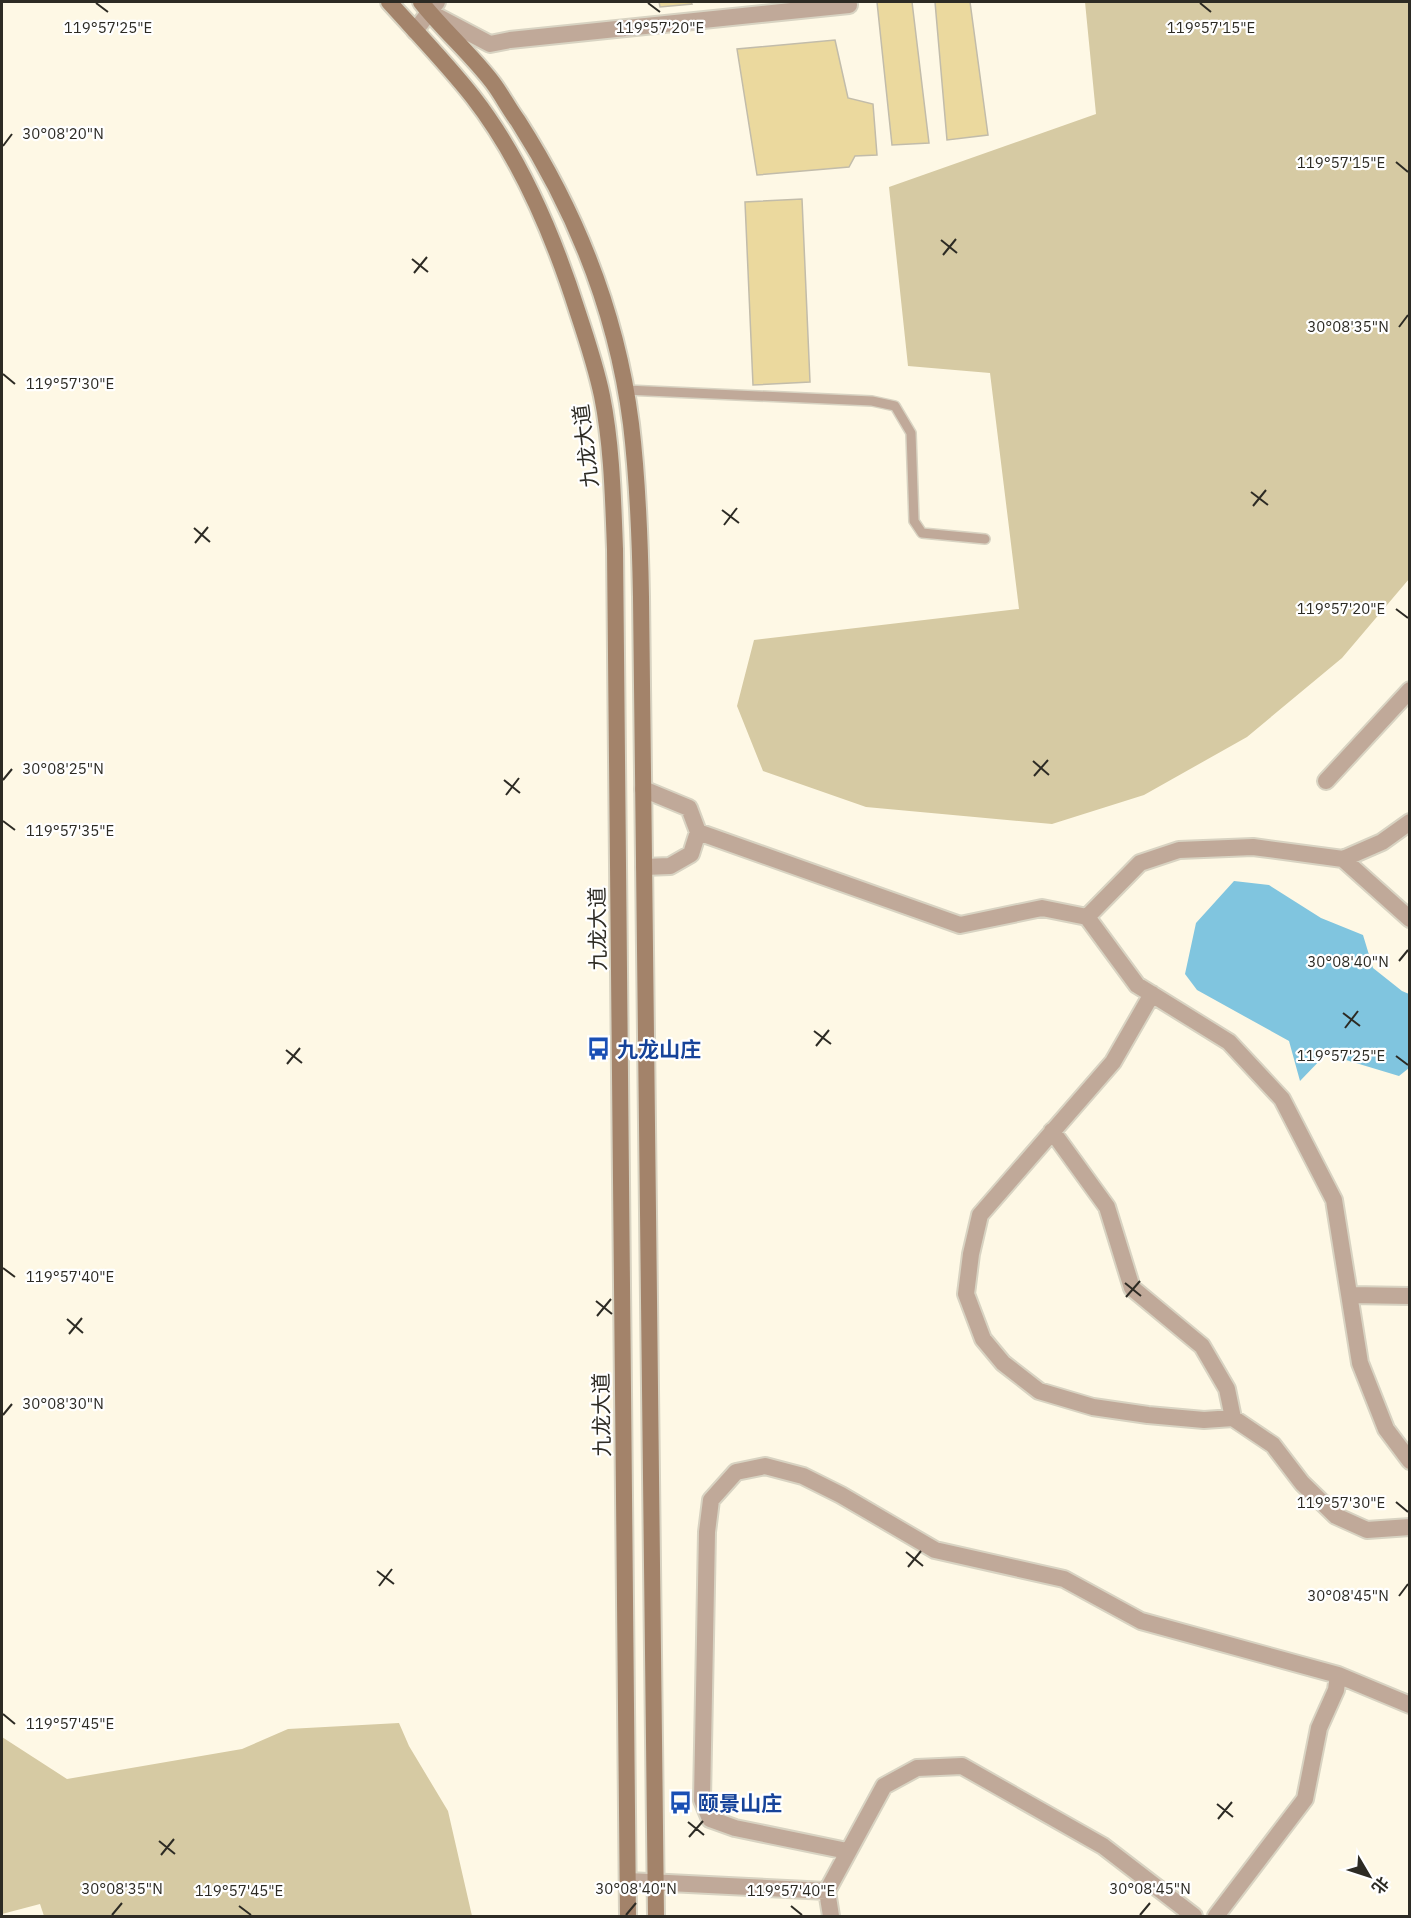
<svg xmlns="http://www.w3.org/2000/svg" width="1411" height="1918" font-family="'IBM Plex Sans','Noto Sans SC',sans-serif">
<rect width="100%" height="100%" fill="#fef8e5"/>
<!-- green -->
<path fill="#d6caa3" d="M1085,2h324v577l-67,79 -95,79 -103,58 -92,29 -186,-17 -103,-36 -26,-65 17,-66 265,-31 -29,-236 -82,-7 -19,-179 207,-73z
M399,1723l10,23 39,65 24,105h-428l-4,-12 -38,10v-177l65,42 175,-30 46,-20z"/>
<!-- water -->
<path fill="#80c5df" d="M1234,881l35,4 52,33 42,17 10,33 29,23 7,3v74l-10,8 -73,-22 -26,27 -11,-40 -92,-51 -12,-16 11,-51z"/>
<!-- building -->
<path fill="#ebd99e" stroke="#c2bcaa" stroke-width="1.5" d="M659,2h32l1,2 -32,3z
M877,2h35l17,141 -37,2z
M935,2h35l18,133 -41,5z
M835,40l13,58 25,6 4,51 -22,1 -6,11 -92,8 -20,-126z
M802,199l8,183 -57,3 -8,-183z"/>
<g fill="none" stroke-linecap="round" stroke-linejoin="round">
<defs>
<path id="service" d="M626,390l246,11 23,5 16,27 3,88 8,12 63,6"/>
<path id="minor" d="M433,14l57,30 20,-4 339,-35
M415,31l22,-29
M1326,781l84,-91
M643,789l46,19 9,24 -7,22 -21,12 -26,1
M698,832l262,93 82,-17 45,9 53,-54 39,-13 74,-3 90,12 67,60
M1343,859l39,-17 28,-20
M1087,917l50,68 92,57 53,57 52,101 26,163 26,66 24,32
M1152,994l-39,68 -133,153 -9,39 -5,40 17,45 20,24 36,28 54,16 55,8 56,5 29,-2 40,27 29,38 34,33 31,14 43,-3
M1052,1131l55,76 25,81 70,58 25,43 6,29
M1350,1295l60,1
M847,1851l-112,-23 -25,-9 -8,-19 5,-268 4,-32 25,-28 29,-6 38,10 38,19 94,55 129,29 77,42 197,54 72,30
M628,1881l199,10
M831,1916l-4,-25 57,-105 33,-18 45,-2 141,80 91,70
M1216,1916l89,-117 14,-71 17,-38 2,-15"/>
<path id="secondary" d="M389,2c28,31 58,62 84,95 49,63 81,140 105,216 9,27 18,54 24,83 10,50 11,102 13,153l13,1367
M421,2c22,28 50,52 72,81 9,12 16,26 25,38 60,94 99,193 113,303 7,58 9,115 10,173l15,1319"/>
</defs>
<!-- service casing -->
<use href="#service" stroke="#d8d3c2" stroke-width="12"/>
<!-- minor casing -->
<use href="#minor" stroke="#d8d3c2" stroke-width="20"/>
<!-- secondary casing -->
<use href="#secondary" stroke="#d8d3c2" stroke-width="20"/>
<!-- service -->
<use href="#service" stroke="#c0a999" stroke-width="9"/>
<!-- minor -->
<use href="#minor" stroke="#c0a999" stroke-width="16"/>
<!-- secondary -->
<use href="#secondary" stroke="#a3836a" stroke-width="16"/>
</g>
<!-- ticks -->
<path fill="none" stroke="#2d2b24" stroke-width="2" d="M96,3l12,9M648,3l12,9M1200,3l11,9M3,146l9,-12M1396,162l12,10M941,240l16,13M943,255l13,-16M412,259l16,13M414,273l13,-16M1399,327l9,-12M3,374l12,10M1251,492l17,13M1253,506l13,-16M722,510l17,13M724,525l13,-17M194,528l16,14M195,543l13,-16M1396,609l12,9M1033,761l16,14M1034,776l14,-16M3,780l9,-11M504,780l16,13M506,795l13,-17M3,821l12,9M1399,961l9,-11M1343,1013l17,13M1345,1028l13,-17M814,1031l17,13M816,1046l13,-16M286,1050l16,13M1396,1056l12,9M287,1064l13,-16M3,1268l12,9M1125,1283l16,13M1126,1297l14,-16M596,1301l16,13M597,1316l14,-17M67,1319l16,14M69,1334l13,-16M3,1415l9,-11M1396,1502l12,10M906,1552l17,14M908,1567l13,-16M377,1571l17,13M379,1586l13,-17M1399,1596l9,-12M3,1714l12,10M1217,1804l16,13M1218,1819l14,-17M688,1822l16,13M689,1837l14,-16M159,1841l16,13M161,1855l13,-16M239,1906l12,9M791,1906l11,9M112,1915l10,-12M626,1915l10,-12M1140,1915l10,-12"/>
<!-- icons -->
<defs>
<symbol id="bus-bare" viewBox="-9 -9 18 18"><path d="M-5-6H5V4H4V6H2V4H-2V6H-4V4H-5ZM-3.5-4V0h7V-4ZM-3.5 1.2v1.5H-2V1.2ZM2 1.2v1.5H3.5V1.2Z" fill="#1a4fb4" stroke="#fff" stroke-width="2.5" paint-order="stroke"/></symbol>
</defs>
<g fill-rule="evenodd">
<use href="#bus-bare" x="582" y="1032" width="33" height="33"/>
<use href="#bus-bare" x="664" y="1786" width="33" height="33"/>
</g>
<g text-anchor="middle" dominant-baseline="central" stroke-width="4.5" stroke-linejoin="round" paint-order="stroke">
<!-- street labels -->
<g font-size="21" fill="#2d2b24" stroke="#fff">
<text transform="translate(585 446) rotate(-97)">九龙大道</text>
<text transform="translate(597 929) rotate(-91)">九龙大道</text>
<text transform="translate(601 1415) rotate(-91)">九龙大道</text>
</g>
<!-- transit labels -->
<g font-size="21" font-weight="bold" fill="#164399" stroke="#fff" text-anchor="start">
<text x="617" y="1049">九龙山庄</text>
<text x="698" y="1803">颐景山庄</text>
</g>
</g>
<g font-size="15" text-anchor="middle" fill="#2d2b24" stroke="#fff" stroke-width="4.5" stroke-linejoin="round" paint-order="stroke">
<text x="108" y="33">119°57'25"E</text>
<text x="660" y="33">119°57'20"E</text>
<text x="1211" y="33">119°57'15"E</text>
<text x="63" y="139">30°08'20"N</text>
<text x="1341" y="168">119°57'15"E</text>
<text x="1348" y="332">30°08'35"N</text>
<text x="70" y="389">119°57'30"E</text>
<text x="1341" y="614">119°57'20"E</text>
<text x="63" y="774">30°08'25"N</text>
<text x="70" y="836">119°57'35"E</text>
<text x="1348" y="967">30°08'40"N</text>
<text x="1341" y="1061">119°57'25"E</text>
<text x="70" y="1282">119°57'40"E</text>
<text x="63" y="1409">30°08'30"N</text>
<text x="1341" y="1508">119°57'30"E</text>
<text x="1348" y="1601">30°08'45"N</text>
<text x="70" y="1729">119°57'45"E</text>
<text x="122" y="1894">30°08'35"N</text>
<text x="636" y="1894">30°08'40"N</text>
<text x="1150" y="1894">30°08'45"N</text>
<text x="239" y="1896">119°57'45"E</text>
<text x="791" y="1896">119°57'40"E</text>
</g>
<!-- border -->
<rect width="1411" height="1918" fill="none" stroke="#2d2b24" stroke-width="6"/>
<!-- north arrow -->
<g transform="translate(1369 1876) rotate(129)" stroke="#ffffff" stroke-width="4.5" paint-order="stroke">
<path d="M0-4.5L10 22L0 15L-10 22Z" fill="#2d2b24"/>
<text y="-9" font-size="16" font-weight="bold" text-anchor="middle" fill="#2d2b24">北</text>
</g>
</svg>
